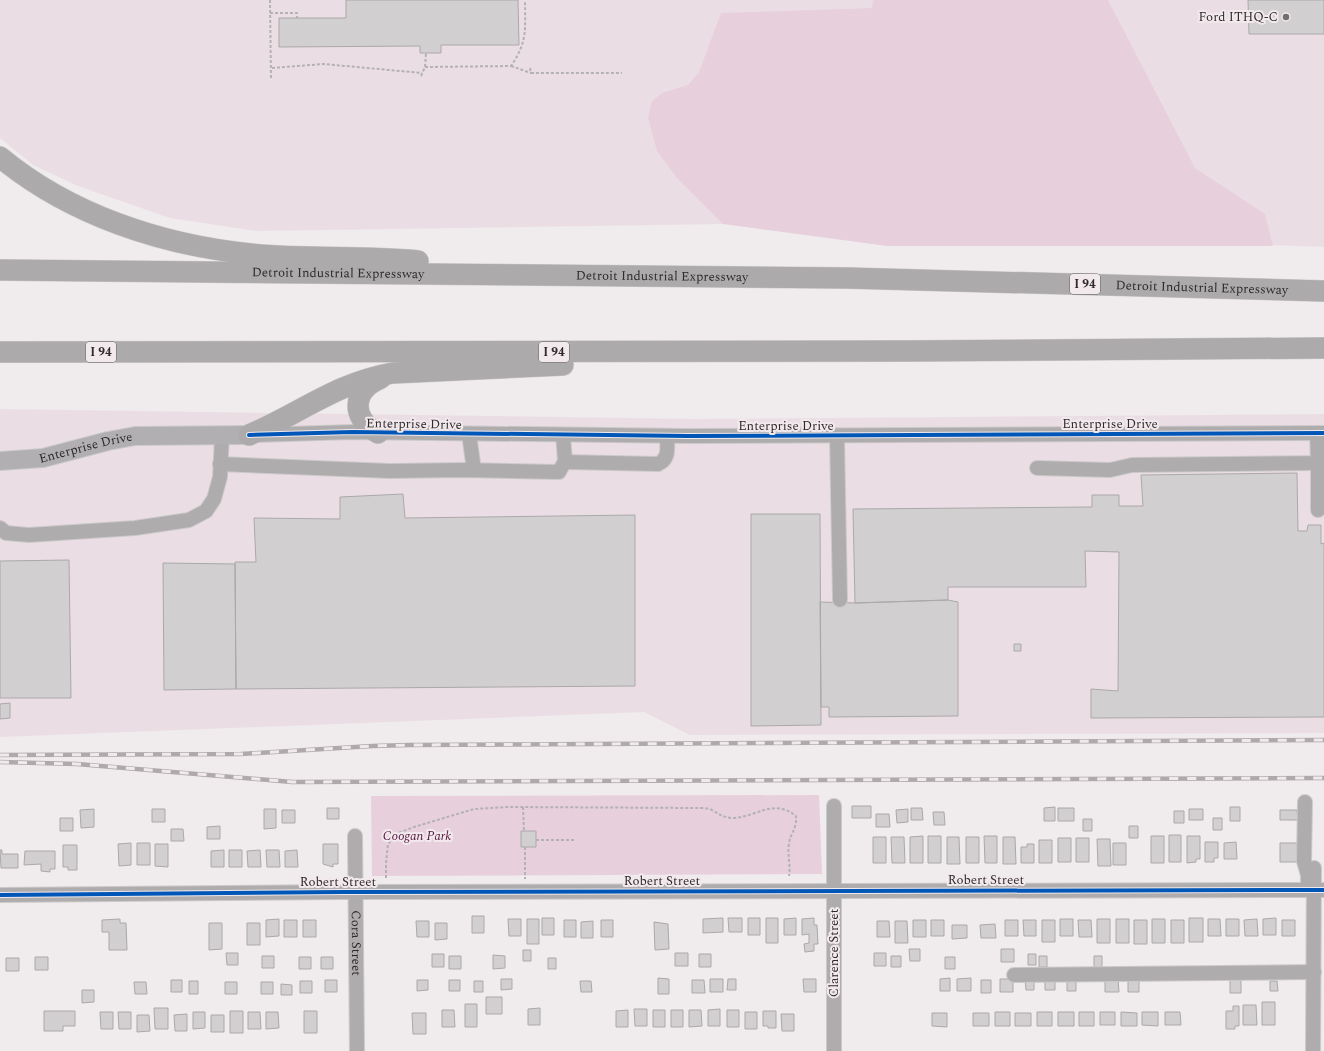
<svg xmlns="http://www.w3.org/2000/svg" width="1324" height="1051" font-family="Spectral,serif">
<rect width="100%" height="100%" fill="#f0ebed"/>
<!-- built -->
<path fill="#eadee4" d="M0,0h1324v247l-601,-23 -467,7 -86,-13 -92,-32 -45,-21 -33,-27z
M0,409l694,10 630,-5v319l-634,2 -46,-23 -644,25z"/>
<!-- green -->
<path fill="#e7d0dc" d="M873,0h235l87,168 70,46 8,32h-386l-164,-22 -46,-46 -20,-27 -9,-33 4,-17 10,-8 26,-8 11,-13 22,-59 151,-5z
M819,795l3,79 -450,2 -1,-80z"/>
<!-- building -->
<path fill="#d2cfd0" stroke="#aba8a9" d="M346,0h172l1,45h-78v8h-21v-7l-141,1v-29h67z
M1248,0h76v34h-75z
M1297,473l1,58h9l1,-6h13v19l3,-1v174l-233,1v-29l27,2 1,-139 -34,-1 1,36h-138v13l-93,3 -2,-94 239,-2v-12h27v11h24l-2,-31z
M403,494l2,24 230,-3v171l-399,3 -1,-127h21l-2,-44 86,1v-22z
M751,514h69l1,211 -70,1z
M69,560l2,138h-71v-137z
M163,563l72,1 1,125 -72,1z
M948,600l10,2v114l-129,1v-10h-8l-1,-105 35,1z
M1014,644h7v7h-7z
M10,703v15l-10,1v-15z
M852,806h19v12h-19z
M1055,807v14h-11v-13z
M1230,807h10v14h-10z
M327,808h12v11h-12z
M911,808h11l1,12h-12z
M1058,808h16v13h-16z
M94,809v18l-13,1 -1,-18z
M152,809h13v13h-13z
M264,809h12v19l-12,1z
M908,809v13l-11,1 -1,-13z
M1189,809h14v11h-14z
M282,810h13v13h-13z
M1280,810h17l1,10h-18z
M1174,811h10v12h-10z
M933,812h11l1,13h-11z
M876,814h13l1,13h-14z
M60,818h13v13h-13z
M1213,818h9v12h-9z
M1083,819h9v12h-9z
M220,826v13h-13v-12z
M1129,826h9v12h-9z
M171,829h12l1,12h-13z
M521,831h15v16h-15z
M1169,835h12v27h-12z
M923,836v27h-13v-26z
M928,836h13v27h-13z
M984,836h13v27h-12z
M1151,836h13v27h-13z
M1187,836h13v23h-4v3l-9,1z
M873,837h13v26h-13z
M891,837h13l1,26h-13z
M947,837h12l1,27h-13z
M966,837h13v26h-13z
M1003,837h12l1,27h-13z
M1058,838h13v24h-13z
M1076,838h13v24h-13z
M1097,839h13l1,27h-13z
M1039,840h13v23h-13z
M1205,842h13v16h-4v4h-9z
M1236,842l1,17h-13v-16z
M131,843v22l-12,1 -1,-22z
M137,843h13v22h-13z
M1113,843h13v22h-13z
M1280,843h17v19h-17z
M155,844h13v23l-13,-1z
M323,844h15v20h-5v3l-10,-3z
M1027,844h7v19h-13v-16h6z
M63,845h14v25h-9v-3h-5z
M0,850h2v4h16v14h-17z
M224,850v17h-13v-16z
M229,850h13v17h-13z
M260,850l1,17h-13l-1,-16z
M266,850h13l1,17h-13z
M297,850l1,17h-13v-16z
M25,851h30v18h-5v3l-9,-1v-7l-17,1z
M472,916h12v17h-12z
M542,918h12v17h-12z
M723,918v14l-20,1v-14z
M728,918h14v14h-13z
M748,918h12v17h-12z
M766,918h12v25h-12z
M796,918v17h-12v-16z
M814,918v7h3l1,19h-4v7l-9,1 -1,-8 5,-1v-9l-7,1v-16z
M1189,918h14v24h-14z
M1276,918v17h-13v-16z
M120,919v4h6l1,27h-18v-18h-7v-12z
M279,919v17l-13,1v-17z
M508,919h13v17h-12z
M527,919h12v25h-12z
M1060,919h13v17h-13z
M1097,919h13v24h-13z
M1116,919h13v24h-13z
M1152,919h13v24h-13z
M1208,919h12l1,17h-13z
M1226,919h13v17h-13z
M1257,919l1,17h-13l-1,-16z
M284,920h13v17h-13z
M303,920h13v17h-13z
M564,920h12v17h-12z
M601,920h12v17h-12z
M913,920h13v17h-13z
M931,920h13v16h-13z
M1005,920h13v16h-13z
M1023,920h13v16h-12z
M1042,920h13v22h-13z
M1078,920h13l1,17h-13z
M1134,920h13v24h-13z
M1171,920h13v23h-13z
M1282,920h13v16h-13z
M416,921h13v16h-12z
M593,921v17h-12v-16z
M877,921h12l1,16h-13z
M895,921h12l1,22h-13z
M654,922l14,2 1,25 -14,1z
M209,923h13v26l-13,1z
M247,923h13v22h-13z
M435,923h12v16l-12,1z
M995,924l1,14h-15l-1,-13z
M952,925h15v13l-15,1z
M909,949h11v12h-10z
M1001,949h13v13h-13z
M523,950h8v11h-8z
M226,953h12v12h-11z
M675,953h13v13h-13z
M874,953h12v13h-12z
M432,954h12v13h-12z
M699,954h12v13h-12z
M1028,954h8v11h-8z
M493,955l12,1v12l-12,1z
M262,956h12v12h-12z
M449,956h12v13h-12z
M891,956h10v11h-10z
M1039,956h8v11h-8z
M1094,956h8v11h-8z
M35,957h13v13h-13z
M299,957h12v12h-12z
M321,957h12v12h-12z
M945,957h10v12h-10z
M6,958h13v13h-13z
M548,958h8v11h-8z
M658,978l11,1v15h-11z
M950,978v13h-10v-12z
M971,978v13h-14v-12z
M501,979h11v10l-11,1z
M710,979h13v13h-13z
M728,979h8v11h-9z
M803,979h13v13h-12z
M1000,979h13v13h-13z
M1025,979h9v11h-8z
M1045,979h10v11h-10z
M1105,979h13l1,13h-14z
M1128,979h11v13h-11z
M171,980h11v12h-11z
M325,980h12v12h-12z
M417,980h11v10l-11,1z
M449,980h11v11h-11z
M692,980h12l1,13h-13z
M981,980h10v13h-10z
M1067,980h9v11h-9z
M1230,980h11v13h-11z
M189,981h9v13h-9z
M300,981h12v12h-12z
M474,981h9v11h-9z
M580,981h11l1,11h-11z
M1270,981h7l1,10h-8z
M134,982h12l1,12h-12z
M225,982h12v12h-12z
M261,982h12v12h-12z
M281,984l11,1v10h-11z
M82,990h12v12l-12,1z
M486,997h16v17h-16z
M1262,1002h13v23h-13z
M465,1004h12v23h-12z
M1243,1005h13l1,20h-14z
M1233,1006h6v20h-4v3h-9v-18h7z
M154,1008h14v21h-13z
M540,1008v17h-12v-16z
M634,1009h13v17h-12z
M720,1009v17h-12v-16z
M442,1010h12l1,17h-13z
M628,1010v17h-12v-16z
M653,1010h12v17h-12z
M671,1010h12v17h-12z
M689,1010h12l1,16 -13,1z
M727,1010h12v17h-12z
M44,1011h31v15h-12v5h-19z
M230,1011h13v22h-13z
M304,1011h13v22h-13z
M763,1011h13v17h-8v-2h-5z
M100,1012h13v17h-12z
M118,1012h13v17h-12z
M193,1012h12v16l-12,1z
M248,1012h12l1,17h-13z
M266,1012h12l1,16 -13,1z
M745,1012h12v17h-12z
M995,1012h15v14h-15z
M1037,1012h15v14h-15z
M1058,1012h16v14h-16z
M1079,1012h15v14h-15z
M1100,1012h15v13h-15z
M1121,1012l16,1v13h-16z
M1142,1012h16v14l-16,-1z
M1165,1012h15l1,13h-16z
M412,1013h14v21h-13z
M932,1013h15v14l-15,-1z
M973,1013h16v13h-16z
M1015,1013h16v13h-16z
M187,1014v17h-12l-1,-16z
M781,1014h13v17h-12z
M137,1015h12l1,16 -13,1z
M211,1015h13v17h-13z"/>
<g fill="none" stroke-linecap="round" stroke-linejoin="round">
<defs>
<g id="minor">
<path d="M469,434l5,36"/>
<path d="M256,435l96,-3 336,4 636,-3"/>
<path d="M837,436l3,164"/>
<path d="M565,462l93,2c12,-5 9,-17 9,-28"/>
<path d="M220,464l170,7 73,-1 96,2 6,-11 -2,-26"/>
<path d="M1037,468l73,2 22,-5 186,-2 -1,-30"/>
<path d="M1318,510v-47"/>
<path d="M0,528l6,5 23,2 106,-7 54,-8 17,-9 8,-12 6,-22 2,-42"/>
<path d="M1305,802l-1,59 4,14v7"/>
<path d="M834,806v245"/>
<path id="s1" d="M355,836l2,215"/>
<path d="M0,895l343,-3 981,-2"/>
<path d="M1014,975l300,-3"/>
<path d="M1313,1051l1,-183"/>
</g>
<g id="major">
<path id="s2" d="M0,461l43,-3 65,-17 27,-5 114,-1"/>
</g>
<g id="highway">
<path d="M0,157c70,58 162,88 251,97 55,6 112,1 167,7"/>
<path id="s3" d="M0,270l847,8 477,13"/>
<path d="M0,352l907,-1 417,-3"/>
<path d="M378,433c-28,-15 -26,-43 3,-55"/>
<path d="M249,435c50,-21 89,-53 144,-62l170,-8"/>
</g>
</defs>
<!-- minor casing -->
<use href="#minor" stroke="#ccc9ca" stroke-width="16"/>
<!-- major casing -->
<use href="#major" stroke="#ccc9ca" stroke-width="20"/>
<!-- highway casing -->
<use href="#highway" stroke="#ccc9ca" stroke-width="22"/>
<!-- path -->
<path stroke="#b3b1b2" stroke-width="2" stroke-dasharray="3 2" stroke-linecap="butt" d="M270,0l1,79
M270,13h27v5
M511,66l20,7
M425,67l86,-1c17,-25 14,-37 14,-66
M272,68l52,-4 98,9
M530,68l1,5h91
M421,76l4,-9 1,-14
M523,807l1,24
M536,840h39
M525,847v32
M386,878v-15l2,-19 10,-11 16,-6 60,-18 33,-2 191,1c3,0 8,0 12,1 8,4 13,9 23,9 24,-1 40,-20 63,-2 1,14 -6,17 -7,28 -2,11 2,21 0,32"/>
<!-- minor -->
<use href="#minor" stroke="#afacad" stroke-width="14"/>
<!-- major -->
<use href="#major" stroke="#b1afb1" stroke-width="18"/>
<!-- highway -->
<use href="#highway" stroke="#acaaab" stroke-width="21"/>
<defs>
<path id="rail" d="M0,755l241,-1 131,-8 38,-1 914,-5
M0,762l77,2 215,18 1032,-4"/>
</defs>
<!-- rail casing -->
<use href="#rail" stroke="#aeaaac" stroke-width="4.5"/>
<!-- rail -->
<use href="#rail" stroke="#f2e9ed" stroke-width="3" stroke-dasharray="9" stroke-linecap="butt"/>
<defs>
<path id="cycleway" d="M249,435l103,-3 336,4 636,-3
M0,895l343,-3 981,-2"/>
</defs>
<!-- cycleway casing -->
<use href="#cycleway" stroke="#f2e9ed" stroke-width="6"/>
<!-- cycleway -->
<use href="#cycleway" stroke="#0057b8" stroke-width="4"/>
</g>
<!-- markers -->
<circle fill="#726e70" stroke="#f2e9ed" stroke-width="1.5" cx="1286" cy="17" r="4"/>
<g text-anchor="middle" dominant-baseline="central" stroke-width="4" stroke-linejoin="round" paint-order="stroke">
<!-- shield labels -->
<g fill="#f2e9ed" stroke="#696366" stroke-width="1">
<rect x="1070" y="274" width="30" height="20" rx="3"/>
<rect x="86" y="342" width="30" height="20" rx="3"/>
<rect x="539" y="342" width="30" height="20" rx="3"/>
</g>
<g font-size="12" font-weight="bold" fill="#2e2a2c">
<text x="1085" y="284">I 94</text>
<text x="101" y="352">I 94</text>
<text x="554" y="352">I 94</text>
</g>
<!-- poi labels -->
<g font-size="13" fill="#2e2a2c" stroke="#f2e9ed" text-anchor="end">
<text x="1278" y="17">Ford ITHQ-C</text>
</g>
<!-- street labels -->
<g font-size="13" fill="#2e2a2c" stroke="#f2e9ed">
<text stroke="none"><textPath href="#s3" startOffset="338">Detroit Industrial Expressway</textPath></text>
<text stroke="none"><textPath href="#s3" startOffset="662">Detroit Industrial Expressway</textPath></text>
<text stroke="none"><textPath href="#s3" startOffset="1202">Detroit Industrial Expressway</textPath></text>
<text transform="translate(414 424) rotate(1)">Enterprise Drive</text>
<text x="1110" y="424">Enterprise Drive</text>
<text x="786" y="426">Enterprise Drive</text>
<text stroke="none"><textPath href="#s2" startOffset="87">Enterprise Drive</textPath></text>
<text x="986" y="880">Robert Street</text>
<text x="662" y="881">Robert Street</text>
<text x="338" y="882">Robert Street</text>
<text stroke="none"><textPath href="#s1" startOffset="107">Cora Street</textPath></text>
<text transform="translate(834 953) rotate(-90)">Clarence Street</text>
</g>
<!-- park labels -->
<g font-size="13" font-style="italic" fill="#571640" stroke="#f2e9ed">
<text x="417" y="836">Coogan Park</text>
</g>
</g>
</svg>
